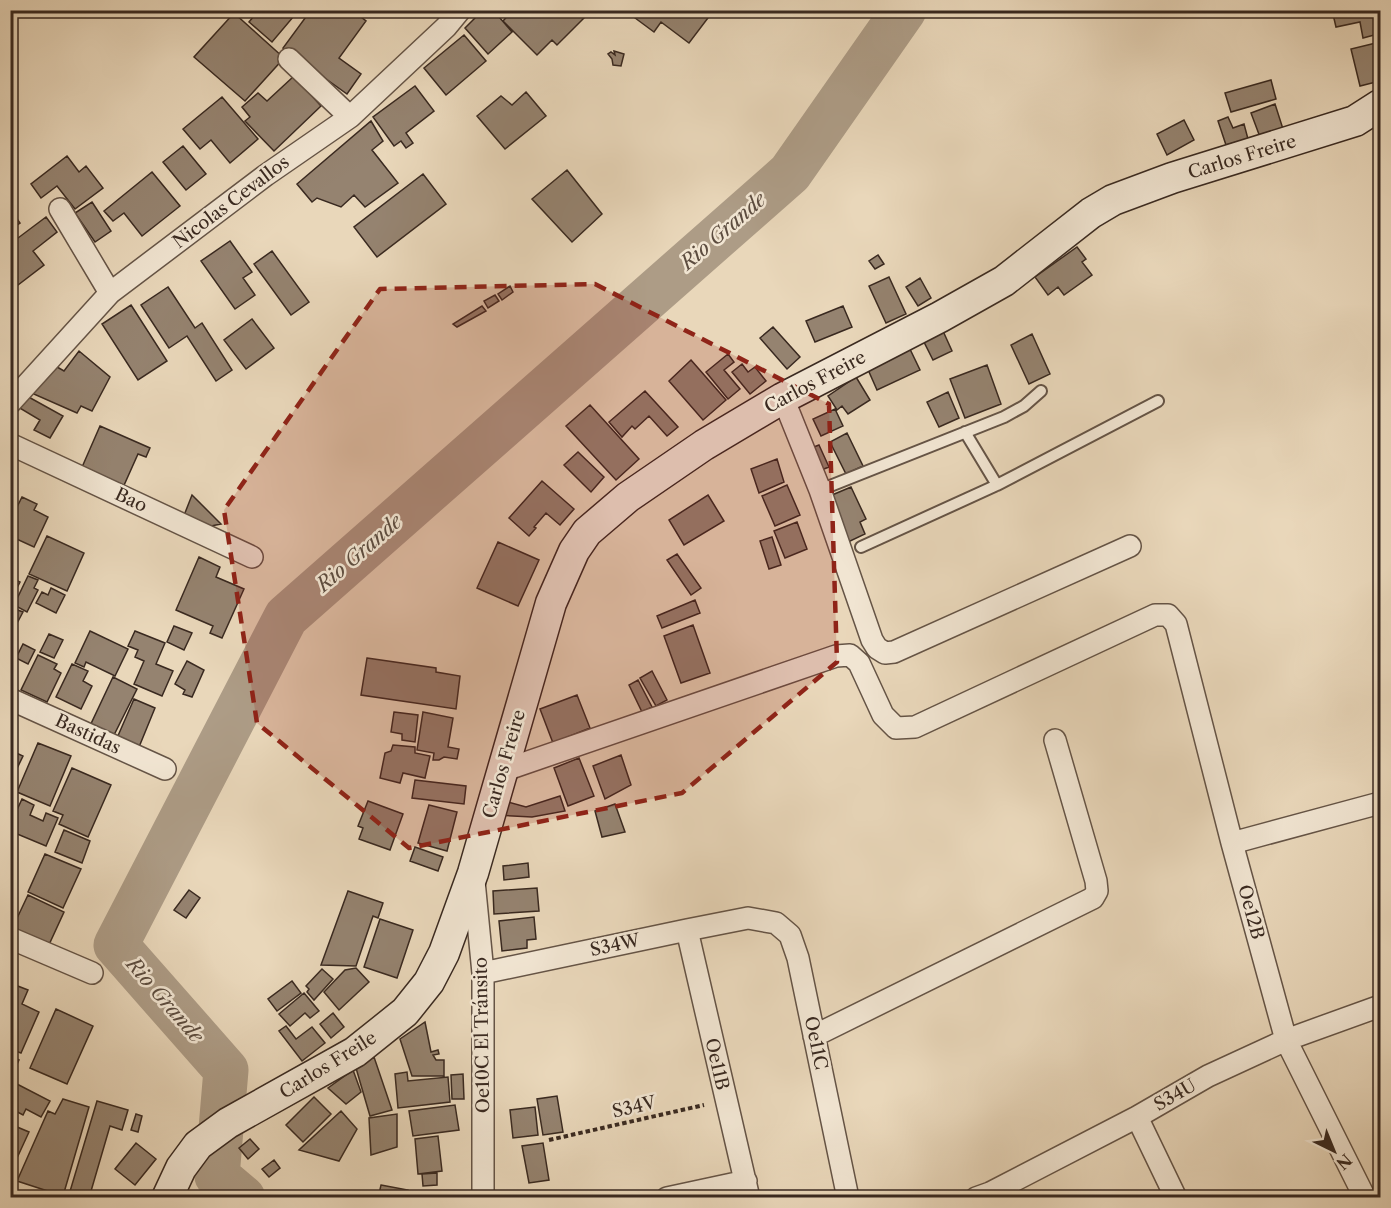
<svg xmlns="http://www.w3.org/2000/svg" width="1391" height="1208" font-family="'Libre Caslon Text',serif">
<rect width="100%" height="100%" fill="#e9d7ba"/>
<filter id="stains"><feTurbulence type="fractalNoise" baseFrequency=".00333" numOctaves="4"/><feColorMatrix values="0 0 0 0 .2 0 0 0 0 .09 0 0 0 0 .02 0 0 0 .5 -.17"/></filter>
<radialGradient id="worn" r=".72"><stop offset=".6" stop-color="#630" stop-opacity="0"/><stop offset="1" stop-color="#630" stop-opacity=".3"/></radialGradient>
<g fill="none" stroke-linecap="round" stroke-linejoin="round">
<!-- river -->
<path stroke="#ad9c86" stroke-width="45" d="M243,1198l-26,-22 9,-106 -110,-125 170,-328 504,-444 114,-163"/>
</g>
<!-- building -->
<path fill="#958370" stroke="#392920" stroke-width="1.5" d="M259,10h40l-27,32 -23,-20z
M311,10h41l14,11 -27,37 22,16 -14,20 -64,-46z
M483,10h10l19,22 -24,22 -23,-26z
M513,10h64l7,8 -27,27 -5,-5 -15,15 -34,-34z
M629,10h85l-25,33 -28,-21 -7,10 -27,-20z
M1295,10h12l1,4 -11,3z
M1332,10h42l4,24 -15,4 -3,-16 -24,5z
M234,13l50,45 -39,43 -51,-44z
M464,35l22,26 -40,34 -22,-27z
M1380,42v39l-20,5 -9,-37z
M614,51l10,3 -3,12 -8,-1 -1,-6 -4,-5 3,-2 4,3z
M294,76l27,30 -47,45 -29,-30 5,-4 -8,-10 16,-14 9,8z
M1271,80l5,19 -45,13 -6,-19z
M415,86l19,25 -28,22 7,10 -7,5 -5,-7 -7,5 -21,-29z
M526,92l20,24 -41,33 -28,-33 24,-20 11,9z
M222,97l36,42 -28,24 -19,-23 -11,9 -17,-20z
M1275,104l8,25 -23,8 -9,-24z
M1228,117l5,11 11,-4 4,15 -22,6 -8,-24z
M1184,120l10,20 -27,15 -10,-21z
M371,121l12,20 -11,9 26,33 -33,24 -11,-12 -13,12 -24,-9 -5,4 -15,-18z
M183,146l23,28 -20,16 -23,-28z
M67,156l12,16 7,-6 17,22 -28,21 -18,-23 -16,12 -10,-14z
M567,170l35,44 -30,28 -40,-43z
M152,172l28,34 -38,30 -18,-23 -11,8 -9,-10z
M423,174l23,30 -69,53 -23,-30z
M92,202l19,29 -16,11 -20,-29z
M10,209l10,14 -10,7z
M46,217l11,15 -24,19 11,14 -26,20 -8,-10v-31z
M230,241l22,31 -9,6 12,17 -20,14 -34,-48z
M1077,247l9,12 -4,3 10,13 -28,20 -6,-8 -10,8 -13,-18z
M272,251l37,51 -18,13 -37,-51z
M878,255l6,9 -9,5 -6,-8z
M889,277l17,37 -20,9 -17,-37z
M920,278l11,20 -13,8 -12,-19z
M510,286l3,6 -11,8 -4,-6z
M168,287l27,41 7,-5 30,47 -16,11 -29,-45 -18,12 -28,-43z
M495,295l4,6 -11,7 -4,-7z
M131,305l36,56 -29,19 -36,-56z
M482,306l4,5 -29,16 -4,-3z
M843,306l9,21 -37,15 -9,-21z
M252,319l22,29 -28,21 -22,-29z
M773,327l27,30 -13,12 -27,-31z
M943,331l9,20 -19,9 -10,-20z
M1032,334l18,40 -21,10 -18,-39z
M908,345l12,25 -43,20 -11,-25z
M79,351l31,26 -18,34 -11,-5 -4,7 -50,-22 25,-27 12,7z
M728,354l6,8 -10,8 16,19 -12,10 -22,-27z
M691,360l35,40 -23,20 -34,-39z
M742,364l6,8 7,-5 11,14 -16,13 -18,-22z
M987,365l14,39 -36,14 -15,-39z
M856,377l14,23 -22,14 -6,-8 -5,4 -9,-14z
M645,391l33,36 -11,9 -18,-20 -14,13 -3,-3 -10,11 -13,-15z
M948,392l11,26 -20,9 -12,-25z
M25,395l38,21 -13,22 -16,-8 6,-10 -22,-13z
M590,405l49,54 -23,21 -50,-54z
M835,409l8,17 -22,10 -8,-17z
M100,426l50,22 -4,9 -8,-3 -17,38 -42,-18z
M847,433l16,33 -17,8 -16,-32z
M819,445l10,22 -13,5 -10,-22z
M578,452l26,25 -13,15 -27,-27z
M777,459l7,23 -25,11 -8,-24z
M10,476l7,3 -7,13z
M542,481l32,28 -14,16 -14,-12 -12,14 2,1 -7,8 -20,-18z
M787,485l13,30 -25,11 -13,-30z
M851,487l15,32 -6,3 5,12 -19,9 -21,-45z
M192,495l29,29 -10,2 -28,-8z
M708,495l16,26 -40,24 -15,-25z
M22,497l15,7 -3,6 14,7 -14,30 -24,-11v-24l4,1z
M797,522l10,27 -22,9 -11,-27z
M47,536l37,17 -17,38 -38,-17z
M772,537l9,28 -12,4 -9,-28z
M498,542l41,18 -21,46 -41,-18z
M677,554l24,34 -10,7 -24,-35z
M199,557l21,10 -4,10 28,12 -22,49 -12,-5 3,-7 -37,-16z
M28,576l10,4 -4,8 4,2 -11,22 -13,-7z
M10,577l10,5 -10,19z
M51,588l14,7 -9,18 -20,-10 6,-11 6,3z
M695,600l5,13 -38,15 -5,-12z
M15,609l8,3 -9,17 -4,-1v-9z
M693,625l17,48 -29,10 -17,-47z
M174,626l18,7 -8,17 -17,-8z
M90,631l38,18 -13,27 -29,-14 -2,5 -9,-4z
M135,631l30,12 -9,21 17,7 -11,25 -28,-12 10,-23 -9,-4 3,-7 -10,-4z
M49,634l14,6 -9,18 -14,-6z
M23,644l12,6 -7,14 -12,-6z
M38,655l19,9 -3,5 7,4 -14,29 -26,-12z
M367,658l69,10v4l24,4 -4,33 -95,-14z
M187,661l17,9 -12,27 -9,-3 2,-4 -10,-6z
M72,664l16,7 -5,10 9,5 -11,23 -25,-12z
M652,671l15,29 -11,6 -16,-28z
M113,677l24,12 -25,50 -23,-11z
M638,680l14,27 -10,5 -13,-27z
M577,695l13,33 -37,15 -13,-34z
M134,699l21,9 -16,39 -22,-9z
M394,712l24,3 -3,27 -13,-2v-6l-11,-2z
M423,712l30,6 -5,29 11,2 -2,10 -13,-2 -5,3h-6l1,-7 -17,-3z
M38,743l33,13 -21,50 -33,-14z
M393,745l22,2v6l15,3 -5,22 -22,-5 -3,10 -20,-5 5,-25 6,-2z
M10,750l13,6 -13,27z
M621,755l10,30 -26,14 -12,-33z
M579,758l15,38 -26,10 -14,-38z
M72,768l39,17 -23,52 -29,-13 4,-9 -10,-4z
M415,780l51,6 -2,18 -52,-6z
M560,796l5,15 -33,6 -36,-2 1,-16 29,8z
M22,799l12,6 -4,10 13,6 3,-8 12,5 -12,28 -36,-15v-6z
M368,801l35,13 -13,36 -31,-11 4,-11 -5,-2z
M615,804l10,28 -23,5 -7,-26z
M429,805l28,7 -10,39 -29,-8z
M64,830l26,11 -8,22 -27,-11z
M415,847l28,10 -5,14 -28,-10z
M45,854l36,15 -18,39 -35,-16z
M528,863l1,14 -25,3 -1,-14z
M537,888l2,23 -45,3 -1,-23z
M189,890l11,8 -14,20 -12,-8z
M348,891l35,12 -5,15 -5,-2 -17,50 -35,-1z
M28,895l36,17 -17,37 -37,-16z
M534,917l2,22 -9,1v8l-25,3 -3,-30z
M380,919l33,11 -16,48 -33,-11z
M356,968l13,14 -30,28 -15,-18 21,-22z
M322,969l11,10 -19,21 -7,-8 2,-3 -3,-3z
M292,981l9,12 -24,18 -9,-12z
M10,983l18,7 -6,14 17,8 -18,41 -11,-4z
M304,993l15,18 -9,7 -5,-5 -15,13 -11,-12z
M56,1009l37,17 -26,58 -37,-16z
M333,1013l11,14 -13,11 -11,-14z
M425,1022l6,30 7,-2 1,4 -6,1 3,5h8v16h-32l-12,-37z
M286,1026l10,13 16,-12 13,16 -23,18 -23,-30z
M10,1056l9,4 -9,20z
M374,1057l18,53 -22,6 -14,-48z
M353,1070l8,22 -15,12 -18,-16z
M407,1072l1,9 40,-4 2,25 -52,6 -3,-34z
M463,1074l1,25h-12l-1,-24z
M15,1083l35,18 -9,16 -15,-8 -3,6 -13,-7v-16z
M557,1096l6,36 -20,3 -6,-36z
M314,1097l17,17 -28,28 -17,-17z
M63,1099l26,8 -26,89 -46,-15 31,-70 7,3z
M97,1101l31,9 -6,20 -12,-4 -21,72h-21z
M455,1105l4,25 -46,6 -4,-25z
M535,1107l3,28 -25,3 -3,-28z
M341,1111l16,18 -18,32 -40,-11z
M136,1114l6,2 -4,16 -7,-2z
M397,1114v33l-26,8 -2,-37z
M10,1124l19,8 -18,39h-1z
M438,1136l4,35 -24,3 -3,-35z
M250,1139l9,10 -11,10 -9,-11z
M136,1143l20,16 -21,26 -20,-16z
M543,1143l6,37 -20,3 -7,-37z
M274,1160l6,8 -11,9 -7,-8z
M437,1173v12l-14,1 -1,-12z
M381,1185l27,5 -1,8h-29z
M409,1193l28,5h-29z"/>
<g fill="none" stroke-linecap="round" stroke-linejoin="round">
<defs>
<path id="lane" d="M965,432l32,53
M820,490l184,-73 20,-11 17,-15
M861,547l136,-62 161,-84"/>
<path id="street" d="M289,59l61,58
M60,209l50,84
M783,398l37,92 52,150 5,8 8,5 9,-1 236,-106
M10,403l100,-110 156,-118 84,-58 96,-90 14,-17
M10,444l242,113
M10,699l155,70
M502,771l334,-115 14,-1 9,8 24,52 13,13 19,-1 240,-112h13l8,9 56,219 54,197 79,158
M1232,843l148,-40
M474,881l9,92v225
M687,930l62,268
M10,938l82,35
M483,973l204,-43 61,-12 28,5 14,12 8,23 50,240
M814,1036l279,-138 4,-7 -1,-10 -41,-141
M1137,1117l39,81
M667,1198l79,-17
M976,1198l14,-5 147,-76 71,-41 78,-36 94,-34"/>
<path id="secondary" d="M167,1198l14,-30 17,-23 30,-22 127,-71 50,-40 24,-30 15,-29 29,-80 78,-270 23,-52 13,-19 41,-35 76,-52 79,-47 157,-81 64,-36 87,-68 22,-13 59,-22 183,-57 25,-16"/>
</defs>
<!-- lane casing -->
<use href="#lane" stroke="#655446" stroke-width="14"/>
<!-- street casing -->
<use href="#street" stroke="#655446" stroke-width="24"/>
<!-- secondary casing -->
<use href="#secondary" stroke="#392920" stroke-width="33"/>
<!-- path -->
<path stroke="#392920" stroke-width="4" stroke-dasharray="4.5 3" stroke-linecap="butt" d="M549,1140l155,-35"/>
<!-- lane -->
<use href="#lane" stroke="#f1e5d2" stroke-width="10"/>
<!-- street -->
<use href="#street" stroke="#f1e5d2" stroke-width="21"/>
<!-- secondary -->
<use href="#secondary" stroke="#f1e5d2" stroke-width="30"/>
</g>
<!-- marked area -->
<path fill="#8f2418" fill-opacity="0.2" stroke="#8f2418" stroke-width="4.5" stroke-dasharray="12 8" stroke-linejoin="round" d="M595,284l234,120 8,258 -155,131 -273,55 -152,-125 -33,-213 156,-221z"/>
<g text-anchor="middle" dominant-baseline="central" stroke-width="5" stroke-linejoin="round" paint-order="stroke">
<!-- street labels -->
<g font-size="18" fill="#392920" stroke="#f1e5d2">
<text transform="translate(1242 157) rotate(-17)">Carlos Freire</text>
<text transform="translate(231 202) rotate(-37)">Nicolas Cevallos</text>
<text transform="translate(815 382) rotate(-28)">Carlos Freire</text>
<text transform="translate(131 500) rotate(25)">Bao</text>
<text transform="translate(88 734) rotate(25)">Bastidas</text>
<text transform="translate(504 764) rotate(-74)">Carlos Freire</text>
<text transform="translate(1251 912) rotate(75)">Oe12B</text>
<text transform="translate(615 945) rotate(-12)">S34W</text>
<text transform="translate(482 1035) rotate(-91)">Oe10C El Tránsito</text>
<text transform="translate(816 1043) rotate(78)">Oe11C</text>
<text transform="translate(717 1064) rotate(77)">Oe11B</text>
<text transform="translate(328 1065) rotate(-32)">Carlos Freile</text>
<text transform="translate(1175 1095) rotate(-30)">S34U</text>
<text transform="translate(634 1107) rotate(-13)">S34V</text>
</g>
<!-- water labels -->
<g font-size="20" font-style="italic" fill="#5c4c3f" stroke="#f1e5d2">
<text transform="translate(723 231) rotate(-41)">Rio Grande</text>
<text transform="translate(359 553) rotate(-41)">Rio Grande</text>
<text transform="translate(165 1000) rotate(49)">Rio Grande</text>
</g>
</g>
<!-- margin -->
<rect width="1391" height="1208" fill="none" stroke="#e9d7ba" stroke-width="36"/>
<rect x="12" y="12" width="1367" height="1184" fill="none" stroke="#392920" stroke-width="3"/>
<rect x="18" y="18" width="1355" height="1172" fill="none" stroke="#392920" stroke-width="1.5"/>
<!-- north arrow -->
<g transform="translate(1334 1151) rotate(137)" stroke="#f1e5d2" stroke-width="4.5" paint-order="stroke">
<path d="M0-4.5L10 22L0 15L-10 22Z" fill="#392920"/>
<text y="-9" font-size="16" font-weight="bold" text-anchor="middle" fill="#392920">N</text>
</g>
<rect width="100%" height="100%" filter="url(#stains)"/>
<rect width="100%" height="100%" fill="url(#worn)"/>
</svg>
